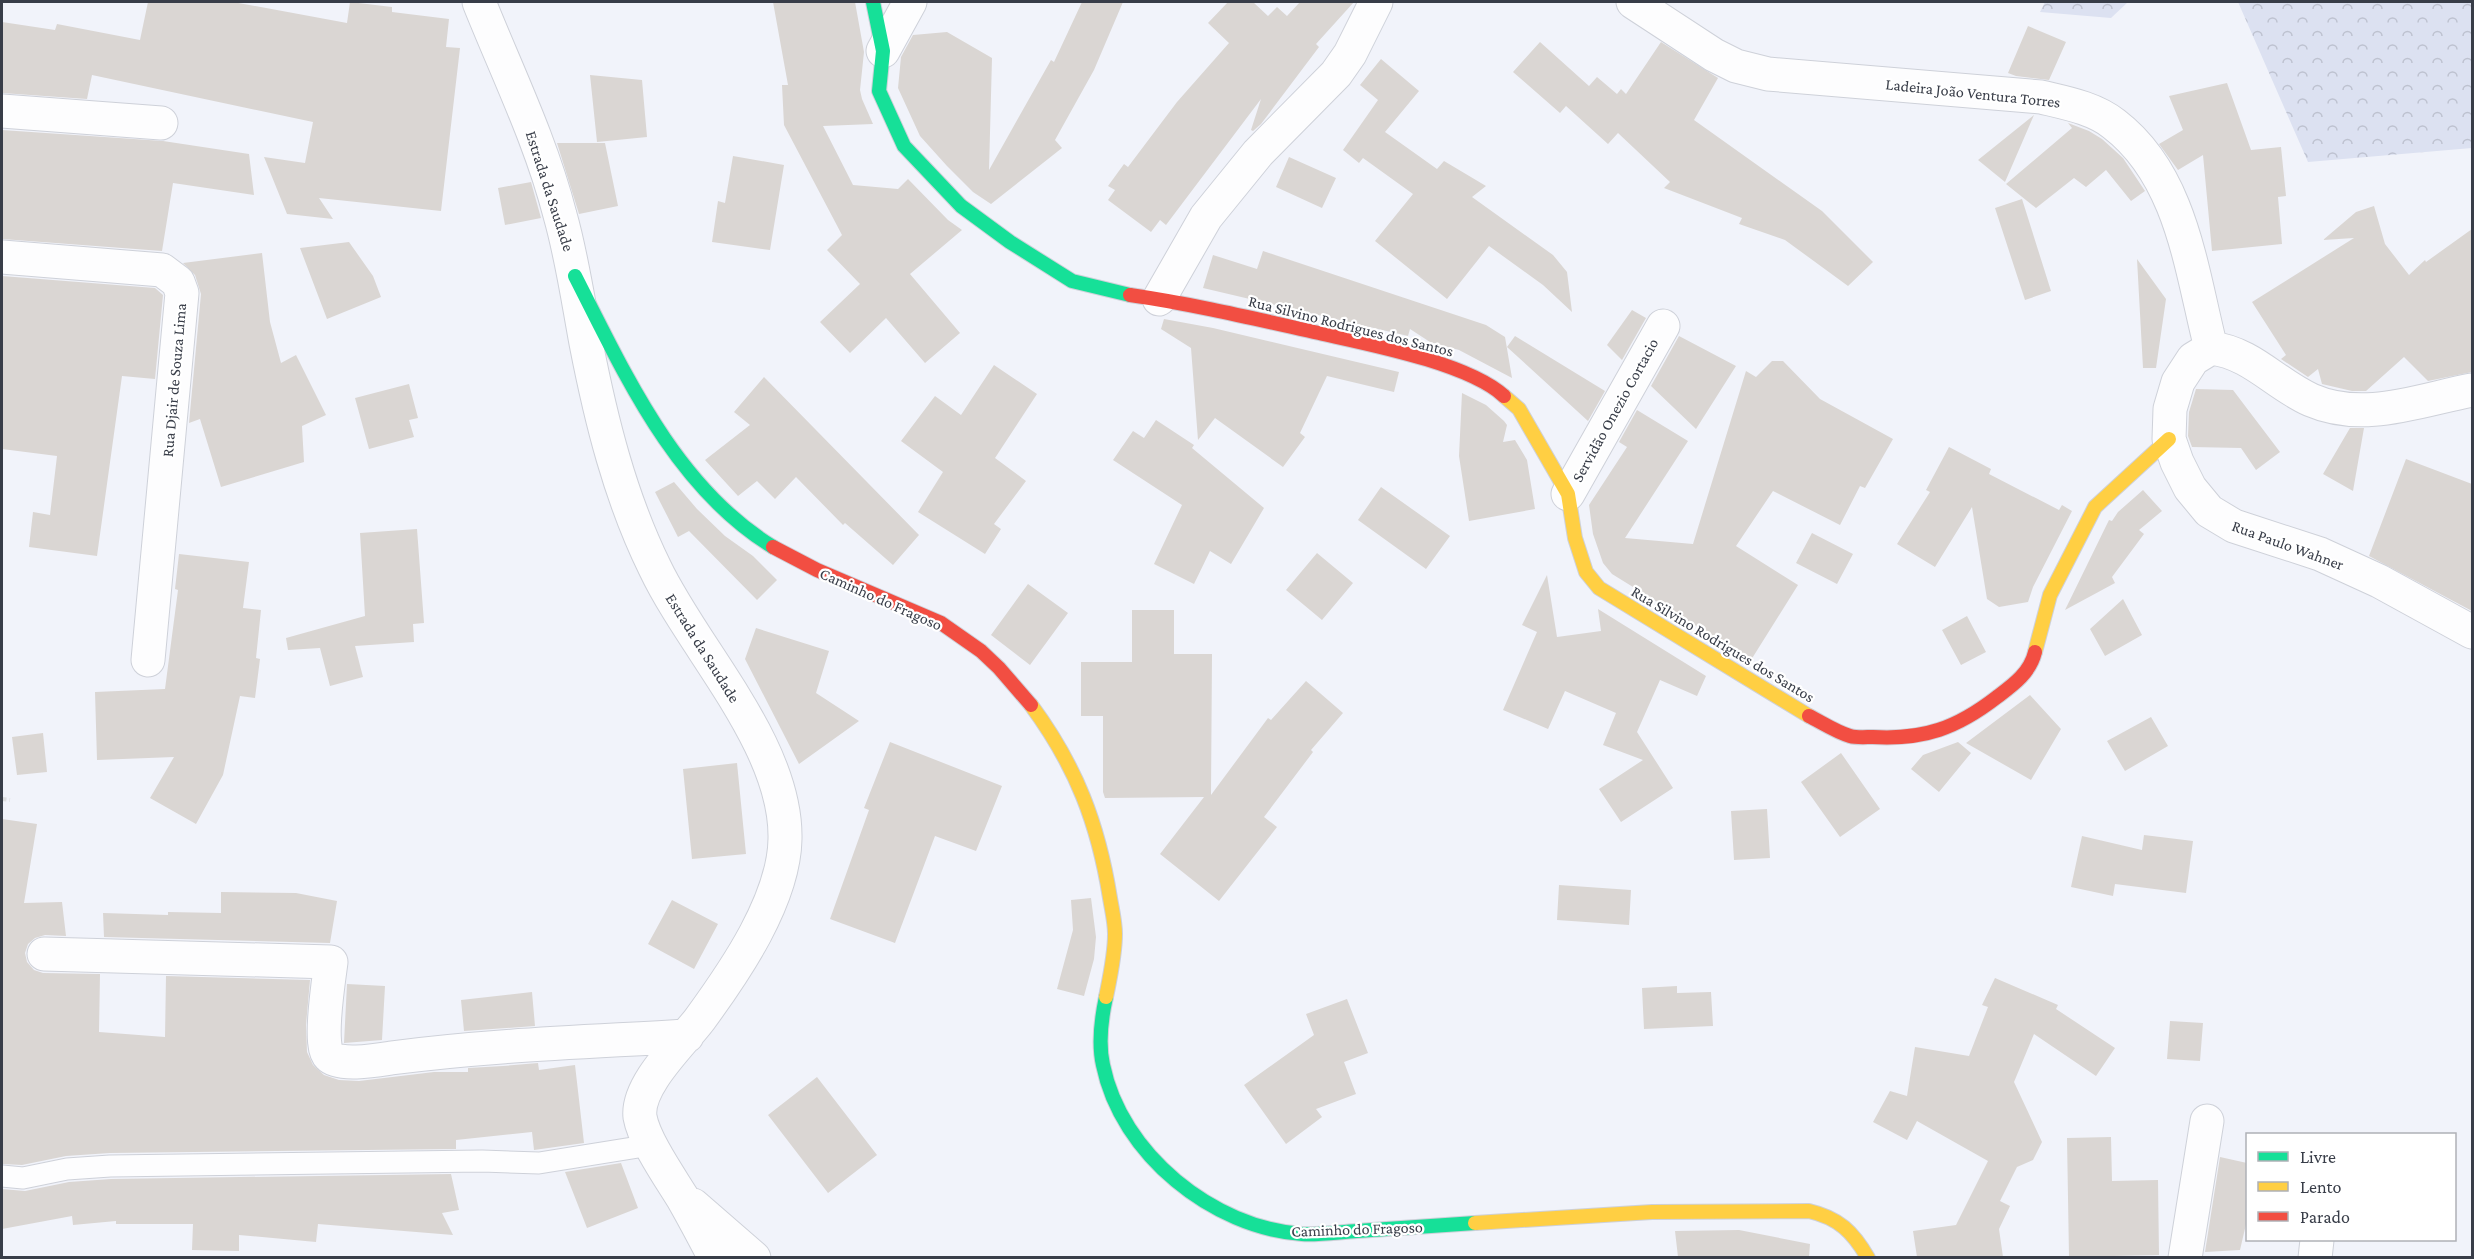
<svg xmlns="http://www.w3.org/2000/svg" width="2474" height="1259" font-family="'Crimson Pro',serif">
<defs>
<pattern id="forest-crowns" width="20" height="18" patternUnits="userSpaceOnUse" patternTransform="scale(1.5)"><rect width="20" height="18" fill="#dce1f1"/><path d="M2 6a3 3 0 1 1 6 0M12 15a3 3 0 1 1 6 0" fill="none" stroke="#bec2d0"/></pattern>
</defs>
<rect width="100%" height="100%" fill="#f1f3fa"/>
<!-- forest -->
<path fill="url(#forest-crowns)" d="M2045,2h83l-17,16 -71,-6z
M2238,2h234v146l-164,14z"/>
<!-- building -->
<path fill="#dad6d3" d="M148,2h85l114,21 3,-21 42,5v5l57,7 -3,28 14,1 -19,163 -122,-13 14,21 -46,-5 -23,-57 41,6 8,-41 -221,-47 -5,24 -85,-6v-71l53,8 2,-6 83,16z
M773,2h82l9,50 -4,38 2,9 11,25 -50,2 30,59 45,4 10,-10 40,41 14,10 -52,44 50,59 -35,30 -39,-45 -36,35 -30,-31 40,-38 -33,-34 15,-15 -58,-110 -2,-40h6z
M1082,2h41l-29,68 -39,70 7,8 -71,56 -18,-12 -26,-26 -27,-30 -22,-48 3,-31 12,-22 34,-3 45,26 -3,112 62,-110 3,2z
M1228,2h25l15,14 9,-9 10,9 13,-14h54l-38,42 3,3 -58,77 -8,7 -2,-1 10,-31 -95,126 -6,-5 -9,12 -43,-32 7,-10 -7,-4 16,-22 4,3 49,-65 52,-59 -21,-20z
M2028,26l38,16 -17,38 -33,-4 -8,-3z
M1540,42l49,44 8,-9 20,17 4,-5 5,5 35,-52 57,36 -24,42 128,91 51,51 -25,24 -63,-46 -46,-16 3,-6 -78,-30 6,-6 -52,-49 -10,11 -42,-38 -6,7 -47,-41z
M1381,59l38,32 -34,41 52,37 7,-8 42,25 -14,11 81,58 14,17 5,40 -29,-27 -54,-39 -42,53 -72,-58 38,-47 -50,-36 -4,5 -16,-13 35,-50 -18,-15z
M590,75l52,5 5,57 -50,5z
M2227,83l24,67 30,-3 5,49 -8,1 4,47 -70,7 -9,-96 -25,15 -19,-26 24,-14 -14,-34z
M2034,115l-29,67 -27,-22z
M2068,123l21,8 13,8 21,19 22,33 -14,10 -25,-31 -20,17 -12,-9 -38,30 -30,-24 66,-56z
M2,130l161,11 86,13 5,41 -81,-12 -11,68 -160,-12z
M557,143h48l13,63 -39,8z
M733,156l51,9 -14,85 -58,-8 6,-41 7,2z
M1289,157l47,21 -14,30 -46,-21z
M531,182l10,36 -36,7 -7,-37z
M2022,199l29,92 -26,9 -30,-92z
M2374,206l11,38 24,31 16,-15 1,2 46,-33v143l-44,9 -24,-24 -38,34h-14l-30,-7 -4,-15 -10,8 -27,-18 5,-4 -34,-53 102,-64 -31,2 33,-28z
M349,242l24,34 8,21 -54,22 -27,-71z
M1263,251l223,74 19,12 7,41 -53,-28 -29,-8 -20,-13 -2,7 -205,-48 10,-33 44,14z
M262,253l8,69 11,41 15,-8 30,60 -24,11 2,36 -83,25 -21,-68 -11,4 12,-129 -6,-19 -12,-12z
M2137,259l29,40 -10,69h-13z
M2,276l153,12 8,7 -8,84 -33,-3 -25,180 -68,-9 4,-35 17,3 7,-59 -55,-7z
M1632,310l14,8 -24,42 -15,-15z
M1164,319l49,9 186,44 -5,20 -67,-16 -27,57 5,4 -22,30 -68,-49 -17,22 -7,-92 -30,-19z
M1515,336l90,55 -17,30 -81,-74z
M1679,336l57,30 -40,63 -45,-43z
M1772,361h11l37,38 73,40 -28,49 -5,-2 -20,39 -67,-34 -37,55 62,39 -47,75 -139,-86 -9,-11 -10,-29 -4,-29 38,-58 -8,-5 18,-32 51,31 -63,97 68,6 53,-173 10,6z
M994,365l43,29 -42,64 31,23 -32,43 7,5 -16,25 -67,-42 25,-40 -42,-31 34,-45 26,19z
M764,377l155,158 -26,30 -48,-42 -2,2 -47,-48 -21,22 -18,-18 -19,15 -33,-36 45,-35 -16,-13z
M409,384l9,34 -9,2 5,17 -45,12 -14,-51z
M2196,389l37,1 47,62 -24,18 -15,-22 -49,-1 -4,-11 1,-24z
M1462,393l24,12 18,16 3,4 -4,17 12,-2 12,20 8,49 -66,12 -10,-65z
M1156,420l38,25 -2,3 72,60 -33,56 -21,-13 -16,33 -40,-20 28,-59 -69,-45 20,-29 11,7z
M2350,428h14l-11,63 -30,-17z
M1949,447l42,22 -2,5 70,36 3,-5 10,6 -39,76 -5,15 -29,5 -12,-8 -15,-92 -37,60 -38,-23 33,-52 -4,-2z
M2406,459l66,25v127l-103,-55z
M674,482l23,27 28,27 28,20 24,24 -20,20 -68,-69 -11,6 -23,-45z
M1381,487l69,49 -24,33 -68,-49z
M2143,490l19,21 -23,19 5,4 -32,43 3,6 -50,27 44,-90 3,1 6,-9z
M417,529l7,94 -11,1 1,18 -59,4 8,31 -33,9 -10,-38 -32,2 -2,-12 79,-22 -5,-83z
M1812,533l41,21 -16,30 -41,-21z
M1317,553l36,30 -31,37 -36,-30z
M179,554l70,8 -6,46 18,2 -5,48 4,1 -5,39 -15,-2 -17,79 -27,49 -46,-26 24,-41 -77,3 -2,-68 70,-3 13,-99 -3,-1z
M1547,575l10,62 44,-6 -3,-22 108,67 -9,20 -37,-16 -23,52 36,56 -52,34 -22,-33 44,-29 -40,-15 13,-32 -51,-22 -17,38 -45,-19 34,-78 -15,-7z
M1028,584l40,29 -38,52 -39,-30z
M2123,599l19,36 -37,21 -15,-27z
M1132,610h42v44h38l-1,141 57,-77 3,2 35,-39 37,32 -32,37 2,2 -49,65 13,10 -58,74 -59,-47 44,-57 -99,1 -2,-6v-76h-22v-54h51z
M1967,616l19,36 -25,13 -19,-35z
M756,628l73,23 -13,42 43,28 -60,43 -54,-105z
M2030,695l31,34 -30,51 -65,-37z
M2151,717l17,29 -43,25 -18,-30z
M43,733l4,39 -30,3 -5,-38z
M890,742l112,44 -26,65 -41,-15 -40,107 -65,-24 39,-109 -5,-2z
M1958,742l13,11 -32,39 -28,-23 12,-14z
M1841,753l39,56 -40,28 -39,-55z
M737,763l9,91 -54,5 -9,-90z
M1767,809l3,49 -36,2 -3,-49z
M2,819l35,5 -13,79 38,-1 4,34 -21,-1 -10,3 -7,6 -3,9 2,9 7,8 9,3 57,1 -1,58 66,5 1,-61 144,4 -4,45 1,27 6,13 11,10 15,5 20,1 75,-9h34v-4l35,-2 35,-3 1,7 36,-5 9,78 -50,7 -2,-18 -76,8v9l-346,4 -44,3 -44,9 -20,-1z
M2144,835l49,6 -7,52 -71,-9 -2,12 -42,-9 11,-51 60,14z
M1559,885l72,5 -2,35 -72,-5z
M221,892l75,1 41,8 -7,42 -226,-6 -1,-24 65,2v-3l53,1z
M1091,898l5,39 -2,22 -10,37 -27,-7 16,-59 -2,-30z
M672,900l46,24 -24,45 -46,-25z
M1995,978l63,27 -2,4 59,39 -19,28 -62,-42 -20,48 28,60 -9,18 -16,7 -17,34 10,5 -11,23 4,28h-86l-4,-26 43,-6 32,-64 -71,-40 -10,19 -34,-18 17,-31 17,5 8,-49 54,9 19,-49 -6,-2z
M347,984l38,2 -3,54 -38,3z
M1677,986v7l34,-1 2,34 -69,3 -2,-41z
M532,992l3,34 -71,5 -3,-31z
M1347,999l21,54 -24,9 12,32 -40,15 6,8 -36,27 -42,-59 70,-50 -8,-21z
M2170,1021l33,2 -3,38 -33,-2z
M817,1077l60,78 -49,38 -60,-78z
M2111,1137l1,44 46,-1 1,75 -90,2 -2,-119z
M2220,1157l27,6v57l-7,30 -35,2z
M621,1163l17,45 -51,20 -22,-56z
M451,1174l8,36 -17,3 11,22 -135,-11 -2,18 -77,-7v16l-47,-1 1,-26h-77v-3l-43,4 -1,-9 -70,13v-40l23,2 44,-9 42,-3z
M1739,1230l71,14 -1,13h-131l-3,-26z"/>
<g fill="none" stroke-linecap="round" stroke-linejoin="round">
<defs>
<path id="lane" d="M2,1176l21,2 44,-9 43,-3 372,-5 57,2 112,-18"/>
<path id="street" d="M479,2c28,70 62,139 81,213 12,42 18,85 26,128 15,77 34,154 69,225 39,82 132,177 130,271 -1,61 -50,132 -85,180 -18,24 -64,66 -60,98 4,23 29,59 42,80 11,19 22,40 33,61
M1633,2l81,53 22,11 32,8 273,23c25,6 53,11 73,27 68,52 77,146 97,224
M883,51l27,-49
M2,111l159,12
M2,257l160,13 16,12 4,11 -34,367
M1159,299l47,-82 52,-64 78,-79 14,-20 26,-52
M2211,348l-18,11 -15,23 -8,27 -1,30 8,23 13,26 19,23 25,15 86,28 59,27 93,51
M2211,348c41,5 64,36 100,52 53,23 108,0 161,-10
M1568,494l95,-168
M44,954l287,8c-2,16 -13,84 -2,94 10,11 49,4 62,2 98,-13 197,-16 296,-22
M693,1205l61,53
M2185,1258l22,-137
M2315,1258l2,-18"/>
<path id="fast" d="M873,2l10,49 -4,40 25,55 57,60 49,36 62,39 58,14
M575,276c50,98 100,211 198,271
M1106,997c-5,23 -8,46 -3,68 18,89 110,163 199,169 18,1 37,-2 55,-3 39,-3 78,-5 118,-8"/>
<path id="slow" d="M1504,396l15,13 49,85 7,44 11,34 13,16 210,128
M2035,652l15,-57 45,-88 74,-68
M1031,705c45,61 67,118 79,193 2,12 5,24 5,36 0,21 -5,43 -9,63
M1475,1223l177,-11 157,-1c30,7 44,21 59,47"/>
<path id="jam" d="M1130,295c63,9 126,24 189,38 49,11 149,30 185,63
M773,547l44,23 124,53 40,28 18,17 32,37
M1809,716c12,6 27,16 41,20 7,2 16,1 23,1 51,3 84,-9 124,-40 16,-12 33,-24 38,-45"/>
</defs>
<!-- lane casing -->
<use href="#lane" stroke="#ced1d9" stroke-width="23"/>
<!-- street casing -->
<use href="#street" stroke="#ced1d9" stroke-width="35"/>
<!-- fast casing -->
<use href="#fast" stroke="#ced1d9" stroke-width="16"/>
<!-- slow casing -->
<use href="#slow" stroke="#ced1d9" stroke-width="16"/>
<!-- jam casing -->
<use href="#jam" stroke="#ced1d9" stroke-width="16"/>
<!-- path -->
<path stroke="#dddee0" stroke-width="4" stroke-dasharray="4.5 3" stroke-linecap="butt" d="M2,799l8,1"/>
<!-- lane -->
<use href="#lane" stroke="#fdfdfe" stroke-width="21"/>
<!-- street -->
<use href="#street" stroke="#fdfdfe" stroke-width="33"/>
<!-- fast -->
<use href="#fast" stroke="#16e098" stroke-width="14"/>
<!-- slow -->
<use href="#slow" stroke="#ffcf43" stroke-width="14"/>
<!-- jam -->
<use href="#jam" stroke="#f24e42" stroke-width="14"/>
</g>
<g text-anchor="middle" dominant-baseline="central" stroke-width="4.5" stroke-linejoin="round" paint-order="stroke">
<!-- street labels -->
<g font-size="16" fill="#383d48" stroke="#fff">
<text transform="translate(1973 93) rotate(6)">Ladeira João Ventura Torres</text>
<text transform="translate(550 191) rotate(72)">Estrada da Saudade</text>
<text transform="translate(1351 326) rotate(14)">Rua Silvino Rodrigues dos Santos</text>
<text transform="translate(174 380) rotate(-85)">Rua Djair de Souza Lima</text>
<text transform="translate(1615 410) rotate(-61)">Servidão Onezio Cortacio</text>
<text transform="translate(2288 545) rotate(20)">Rua Paulo Wahner</text>
<text transform="translate(881 599) rotate(24)">Caminho do Fragoso</text>
<text transform="translate(1723 644) rotate(31)">Rua Silvino Rodrigues dos Santos</text>
<text transform="translate(703 648) rotate(58)">Estrada da Saudade</text>
<text transform="translate(1357 1229) rotate(-2)">Caminho do Fragoso</text>
</g>
</g>
<!-- border -->
<rect width="2474" height="1259" fill="none" stroke="#383d48" stroke-width="6"/>
<!-- legend -->
<rect x="2246" y="1133" width="210" height="108" fill="#ffffff" stroke="#afb1b6" stroke-width="1.5"/>
<rect x="2258" y="1152" width="30" height="9" fill="#16e098" stroke="#afb1b6" stroke-width="1.5"/>
<text x="2300" y="1163" font-size="18" fill="#383d48">Livre</text>
<rect x="2258" y="1182" width="30" height="9" fill="#ffcf43" stroke="#afb1b6" stroke-width="1.5"/>
<text x="2300" y="1193" font-size="18" fill="#383d48">Lento</text>
<rect x="2258" y="1212" width="30" height="9" fill="#f24e42" stroke="#afb1b6" stroke-width="1.5"/>
<text x="2300" y="1223" font-size="18" fill="#383d48">Parado</text>
</svg>
